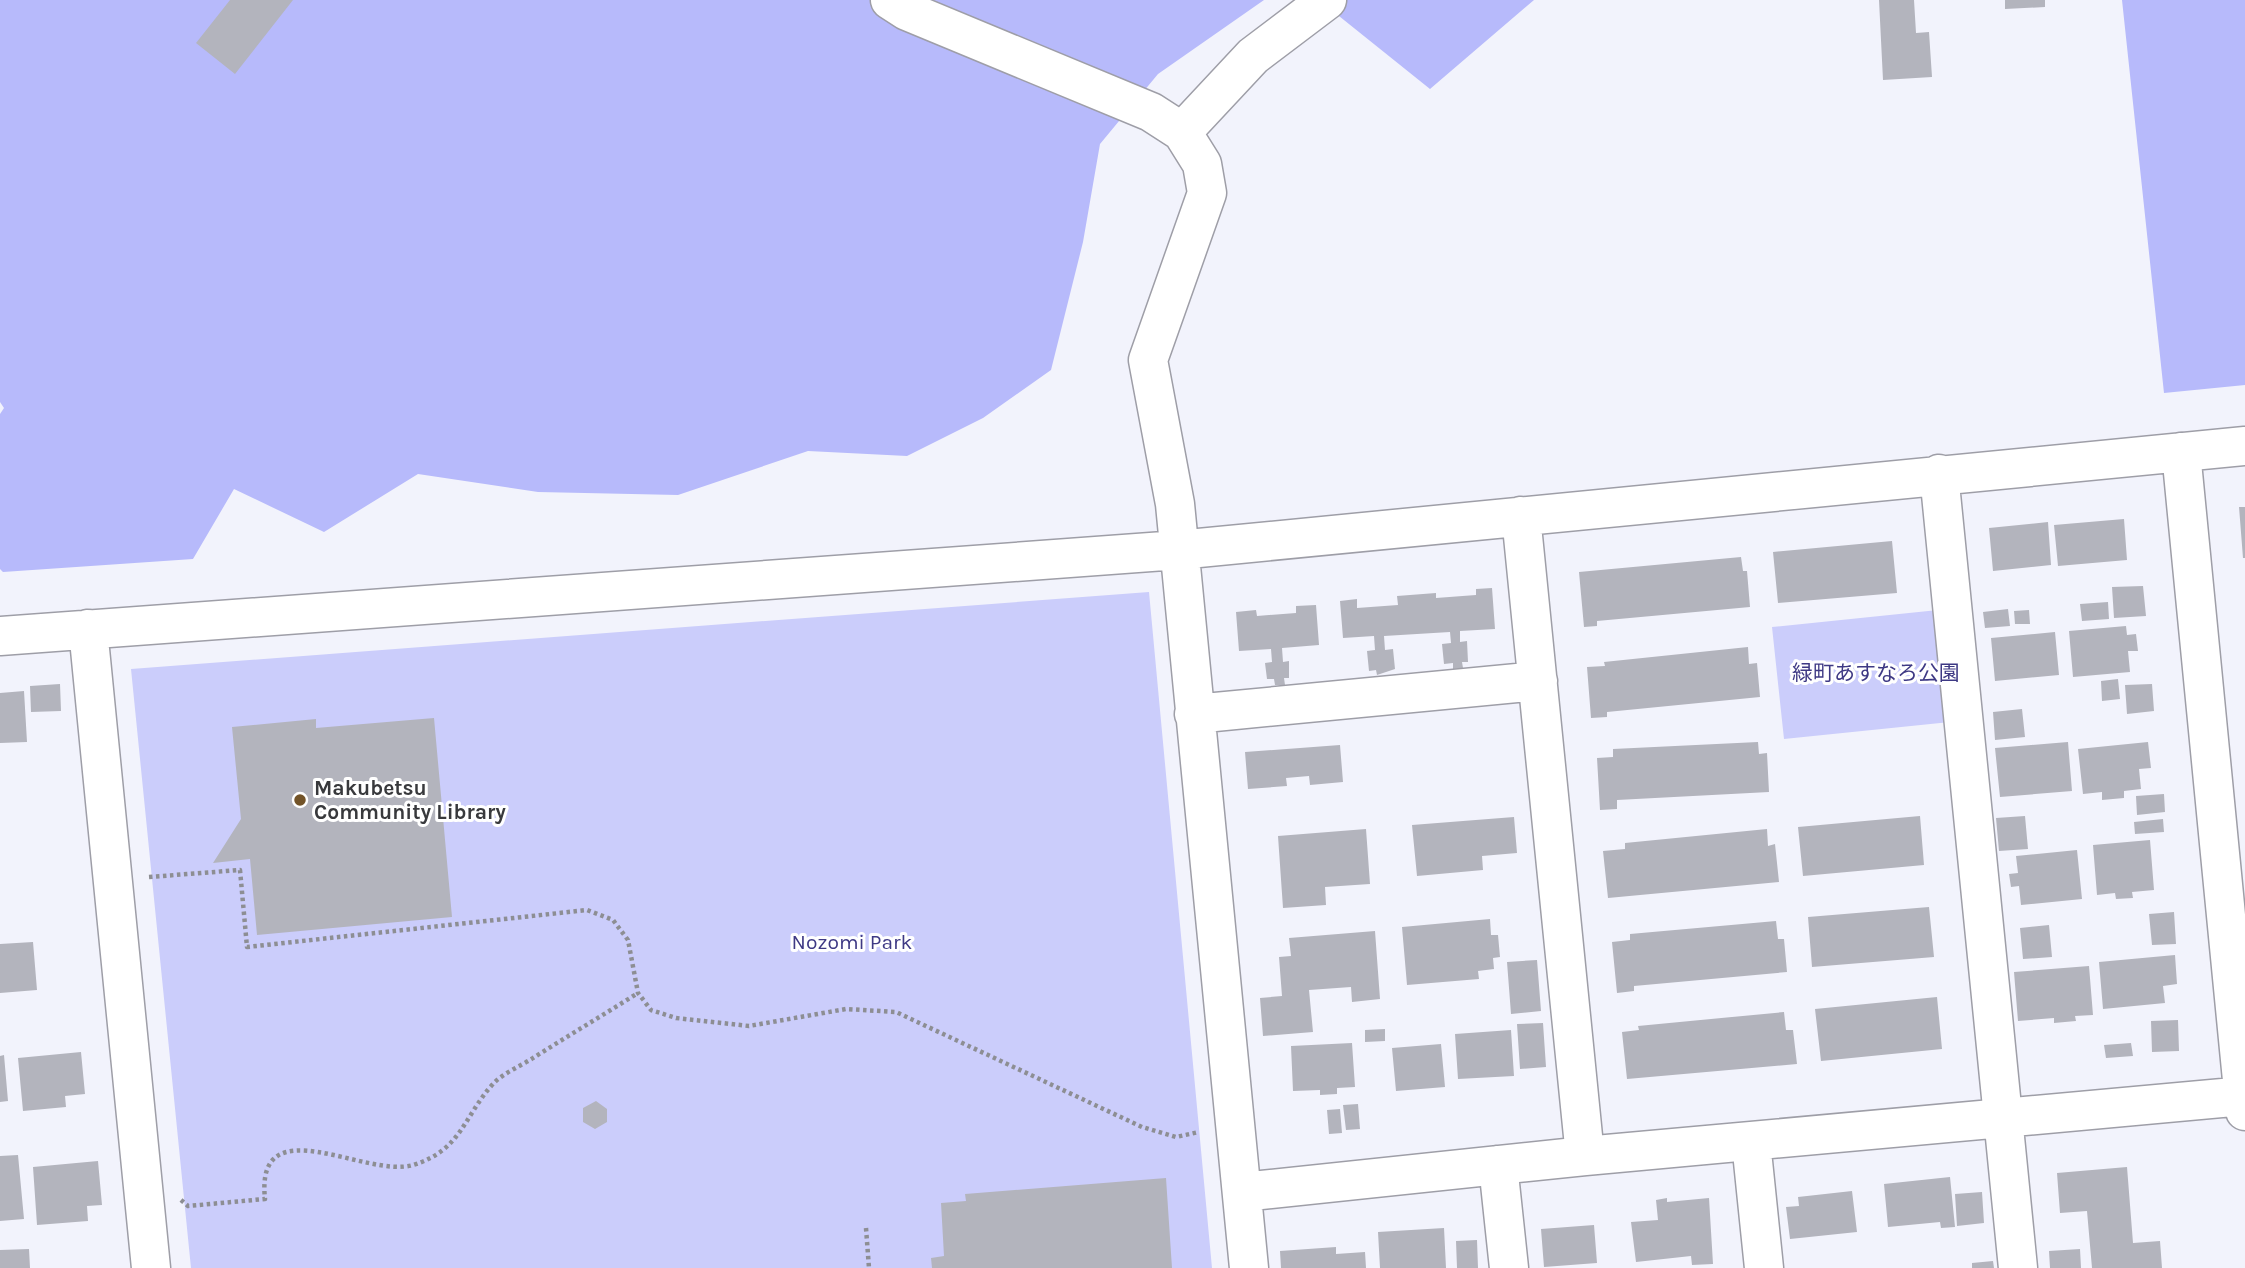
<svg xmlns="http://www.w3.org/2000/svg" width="2245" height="1268" font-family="Karla,'Noto Sans JP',sans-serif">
<rect width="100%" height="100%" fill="#f2f3fc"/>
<!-- green -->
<path fill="#cbcdfb" d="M1149,592l63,676h-1021l-60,-599z
M1938,610l12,112 -166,17 -12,-112z"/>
<!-- forest -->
<path fill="#b7bafb" d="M0,0h1264l-106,74 -58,70 -17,98 -32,128 -68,48 -76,38 -99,-5 -130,44 -140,-3 -120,-18 -94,58 -90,-43 -41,70 -190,13 -3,-3v-155l4,-6 -4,-6z
M1319,0h215l-104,89z
M2122,0h123v385l-81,8z"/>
<!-- building -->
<path fill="#b3b4bd" d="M230,0h63l-58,74 -39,-31z
M1879,0h35l2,33 13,-1 3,45 -49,3z
M2005,0h40v7l-40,2z
M2239,507h6v51h-2z
M2124,519l3,41 -69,6 -4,-41z
M2048,522l3,43 -58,6 -4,-43z
M1892,541l5,52 -119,10 -5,-51z
M1741,557l2,14h4l3,36 -153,14v5l-13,1 -5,-55z
M2143,586l3,30 -32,2 -2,-31z
M1492,588l3,41 -35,2v11l7,-1 1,21h-6l1,6 -10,1v-6l-9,1 -2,-20 9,-1 -1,-11 -66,4 1,14 8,-1 2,20 -18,6 -1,-5 -7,1 -2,-20 8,-1 -1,-14 -31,2 -3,-37 17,-2v9l41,-3 -1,-9 39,-3v5l40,-3v-6z
M2108,602l1,17 -27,2 -2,-17z
M1316,605l3,40 -37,3 1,14 6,-1v17h-5l1,7h-10l-1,-6h-7l-2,-16 7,-1 -1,-13 -32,2 -3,-39 20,-2 1,6 39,-3v-7z
M2008,609l2,17 -25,2 -2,-16z
M2029,610l1,14h-15l-1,-13z
M2126,626l1,9 9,-1 2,17h-10l2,21 -57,5 -4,-46z
M2055,632l4,43 -64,6 -4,-43z
M1748,647l1,17 8,-1 3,34 -153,15v5l-16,1 -4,-51 18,-1 -1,-4z
M2118,679l2,20 -18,2 -1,-20z
M60,684l1,27 -30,1 -1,-26z
M2152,684l2,27 -27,3 -2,-29z
M24,691l3,51 -27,1v-50z
M2022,709l3,28 -30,3 -2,-28z
M434,718l18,199 -195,18 -7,-76 -37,4 28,-44 -9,-92 84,-8v9z
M1758,742l1,12 8,-1 2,39 -152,8v9l-17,1 -3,-52 16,-1v-8z
M2068,742l4,49 -72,6 -5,-49z
M2148,742l3,26 -12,1 2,20 -17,2v7l-22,2v-8l-19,2 -5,-45z
M1340,745l3,37 -33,3 -1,-9 -23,2 1,8 -39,3 -3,-37z
M2164,794l1,18 -28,3 -1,-19z
M1920,816l4,49 -121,11 -5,-49z
M2025,816l3,33 -29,2 -3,-33z
M1514,817l3,36 -35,3 1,14 -66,6 -5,-51z
M2163,819l1,13 -29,2 -1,-12z
M1366,829l4,55 -45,3 1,18 -43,3 -5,-72z
M1767,829l1,17 7,-2 4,38 -171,16 -5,-47 22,-2v-6z
M2150,840l4,50 -22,2 1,6 -17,1 -1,-6 -18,2 -4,-50z
M2077,850l5,49 -61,6 -2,-19 -8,1 -2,-13 9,-1 -2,-17z
M1929,907l5,50 -122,10 -4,-50z
M2174,912l2,32 -24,1 -3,-31z
M1490,919l1,16h7l2,22 -7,1 1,11 -16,2 1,8 -72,6 -5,-58z
M1776,921l2,18h6l3,33 -153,14v5l-17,2 -5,-51 18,-2v-6z
M2049,925l3,32 -29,2 -3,-31z
M1375,931l5,68 -28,3 -1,-15 -42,3 4,42 -50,4 -3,-38 22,-2 -3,-39 12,-1 -2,-18z
M33,942l4,48 -37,3v-49z
M2175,955l2,29 -14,2 2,17 -62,6 -4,-47z
M1537,960l4,51 -30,3 -4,-52z
M2089,966l4,49 -18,1 1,5 -22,2v-5l-36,3 -4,-49z
M1937,997l5,52 -121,12 -6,-52z
M1784,1012l2,18h7l4,34 -170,15 -5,-47 17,-2 -1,-4z
M2178,1020l1,31 -27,1 -1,-31z
M1543,1023l3,44 -26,2 -3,-45z
M1385,1029v12l-20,1v-12z
M1511,1030l3,46 -56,3 -3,-45z
M1352,1043l3,44 -18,1v6l-17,1v-5l-27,1 -2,-45z
M2131,1043l2,13 -27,2 -2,-13z
M1441,1044l4,43 -49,4 -4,-43z
M81,1052l4,42 -20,2 1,11 -43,4 -5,-53z
M4,1055l4,46 -8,1v-46z
M596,1101l11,8v13l-12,7 -12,-7v-14z
M1358,1104l2,25 -14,1 -3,-25z
M1340,1109l2,24 -13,1 -2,-24z
M18,1155l6,64 -24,2v-65z
M98,1161l4,44 -15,1 1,15 -51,4 -4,-58z
M2127,1167l6,76 27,-2 2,27h-70l-5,-57 -27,2 -3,-40z
M1950,1177l5,50 -14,1 -1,-6 -52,5 -4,-43z
M1166,1178l6,90h-240l-1,-10 13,-2 -3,-53 25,-2 -1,-7z
M1852,1191l5,41 -67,7 -4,-32 13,-1 -1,-9z
M1982,1192l2,31 -27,3 -2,-32z
M1667,1198v4l42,-4 4,66 -21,1 -1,-9 -55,6 -5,-40 27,-2 -2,-20z
M1594,1225l3,38 -53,4 -3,-38z
M1444,1228l2,40h-66l-2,-36z
M1477,1240l1,28h-21l-1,-27z
M1336,1247v7l29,-2 1,16h-85l-1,-17z
M29,1249l1,19h-30v-18z
M2080,1249l1,19h-31l-1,-17z
M1993,1261l1,7h-22v-5z"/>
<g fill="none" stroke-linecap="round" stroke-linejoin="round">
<defs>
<path id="minor" d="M890,0l17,11 244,101 31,20 20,32 5,29 -59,167 27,144 74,764
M1182,132l71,-76 74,-56
M2181,452l64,659
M1939,474l79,794
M1521,516l64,640
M88,629l63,639
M0,636l1178,-86 1067,-104
M1194,714l344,-33
M1751,1142l13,126
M1498,1165l11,103
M1242,1192l343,-36 660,-60"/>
</defs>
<!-- minor casing -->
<use href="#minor" stroke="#9e9ea7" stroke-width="41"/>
<!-- path -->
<path stroke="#8d8e93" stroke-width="4.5" stroke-dasharray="3.5 3.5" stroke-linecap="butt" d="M149,877l91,-7 7,77 340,-37 26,10 15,20 10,53 13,17 25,8 73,8 97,-17 50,3 246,115 34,10 23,-5
M181,1200l7,6 77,-7c-10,-94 101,-20 148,-34 49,-15 50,-48 80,-81 10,-11 28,-18 40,-26 35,-22 70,-43 105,-65
M866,1228l3,40"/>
<!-- minor -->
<use href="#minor" stroke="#fff" stroke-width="38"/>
</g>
<!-- markers -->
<circle fill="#725328" stroke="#fff" stroke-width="2.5" cx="300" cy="800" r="7"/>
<g text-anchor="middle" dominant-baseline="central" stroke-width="6" stroke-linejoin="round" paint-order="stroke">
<!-- park labels -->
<g font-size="21" fill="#3e3984" stroke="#fff">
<text x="1876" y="673">緑町あすなろ公園</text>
<text x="852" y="942">Nozomi Park</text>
</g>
<!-- poi labels -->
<g font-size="21" font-weight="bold" fill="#38393c" stroke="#fff" text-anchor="start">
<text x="314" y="788">Makubetsu<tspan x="314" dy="24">Community Library</tspan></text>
</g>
</g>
</svg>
